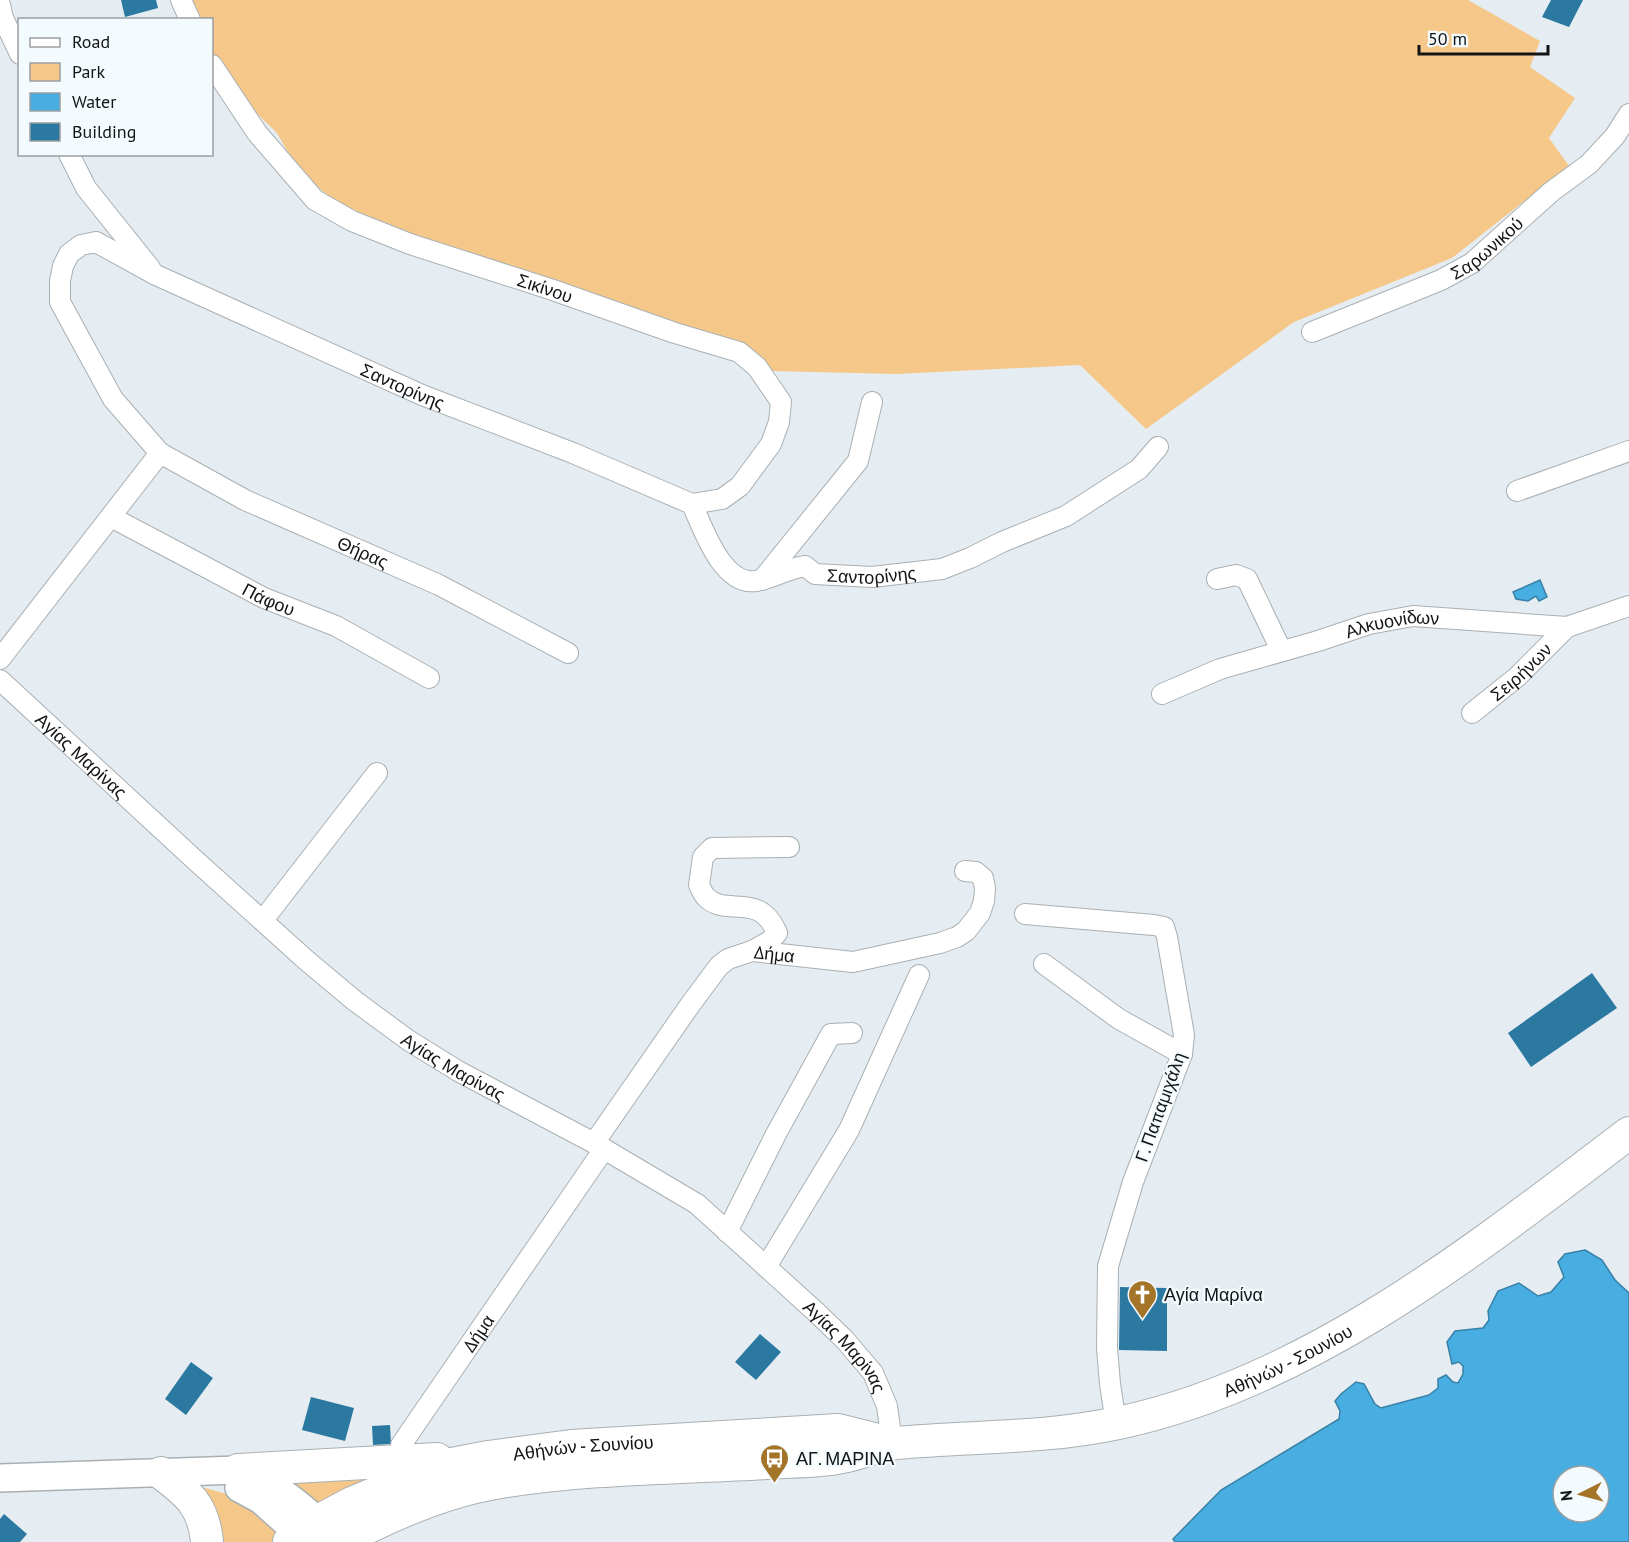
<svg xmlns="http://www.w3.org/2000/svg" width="1629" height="1542" font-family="'PT Sans',sans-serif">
<rect width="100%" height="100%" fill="#e6edf2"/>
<!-- green -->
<path fill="#f5c889" d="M175,0h1293l72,41 -10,26 45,31 -26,40 20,28 -117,92 -158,64 -148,107 -66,-64 -184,9 -125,-3 -73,-41 -276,-90 -71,-31 -19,-11 -15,-11 -24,-26 -16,-28 -28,-27 -37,-50v-36l-18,-1z
M408,1473l-92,41 -49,-40z
M191,1484l39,11 59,35 -15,12h-57z"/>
<!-- water -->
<path fill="#48aee2" stroke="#3880a5" stroke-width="1.5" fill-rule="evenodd" d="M1540,580l7,17 -8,4 -3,-5 -8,5 -12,-2 -3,-7z
M1585,1250l17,10 13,20 14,13v249h-454l-2,-3 48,-49 118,-71 1,-8 -5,-10 6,-7 15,-12 8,2 11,20 6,4 48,-13 9,-7v-9l8,-4 7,7 5,1 5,-9v-8l-4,-4 -7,2 -5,-22 8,-11 28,-3 6,-8 -1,-9 10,-20 21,-8 19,13 13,-4 13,-15 -6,-15 7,-8zM1563,1476h36v36h-36z"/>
<!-- building -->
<path fill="#2b79a0" d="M121,0h35l2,8 -33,9z
M1551,0h32l-14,27 -27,-10z
M1592,973l25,35 -86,59 -23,-34z
M1120,1287l47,1v63l-48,-1z
M760,1334l21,18 -25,28 -21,-18z
M191,1362l22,16 -27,37 -21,-16z
M311,1397l43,11 -9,33 -43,-11z
M390,1425l1,19 -18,1 -1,-19z
M4,1514l23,20 -7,8h-20v-23z"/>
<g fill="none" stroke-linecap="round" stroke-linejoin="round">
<defs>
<g id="street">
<path d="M181,0l9,20"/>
<path d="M0,5l3,13 17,36"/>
<path id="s1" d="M212,65l45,68 58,67 37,21 58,23 140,45 125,44 64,19 18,15 24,35 -2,20 -8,22 -31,42 -18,13 -30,5"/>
<path d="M69,154l17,34 64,80"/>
<path id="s2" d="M1312,332l129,-52 31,-17 79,-71 38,-28 26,-28 14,-22"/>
<path id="s3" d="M160,453l85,47 194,85 129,68"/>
<path d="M1517,491l112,-40"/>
<path id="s4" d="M111,517l153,81 72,28 93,52"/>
<path d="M1217,579l19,-4 11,4 34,71"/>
<path d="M762,580l96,-119 14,-59"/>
<path id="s5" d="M0,659l160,-206 -47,-54 -53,-97v-21l3,-15 6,-12 12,-9 15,-3 60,33 266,120 151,58 119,51c11,24 30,82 64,77 18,-3 33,-13 49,-15l10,8 57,3 70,-8 28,-11 32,-16 64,-26 73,-47 19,-22"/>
<path id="s6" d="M0,680l195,180 111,100 49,41 53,39 50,31 136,72 103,61 119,108 29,28 28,33 14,33 5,37"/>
<path id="s7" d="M1162,694l58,-25 98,-28 51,-17 44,-8 154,11 62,-21"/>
<path id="s8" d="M1472,713l45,-36 50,-50"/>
<path d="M1025,914l129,11 10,2 3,10 17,98 -2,19 -49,128 -25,84 -1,82 3,36 6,40"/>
<path d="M263,920l114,-147"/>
<path d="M752,951l18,-10 7,-8c-18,-43 -51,-15 -71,-36 -3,-3 -5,-8 -7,-12l4,-28 9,-9 77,-1"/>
<path d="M1044,964l75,55 63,35"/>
<path id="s9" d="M594,1143l96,-138 29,-39 9,-7 24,-8 101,11 87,-19 17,-6 9,-6 14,-18 4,-12 1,-13 -2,-10 -7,-6 -11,-1"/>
<path d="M727,1232l49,-98 55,-100 21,-1"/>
<path d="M766,1267l83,-137 70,-155"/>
<path id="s10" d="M401,1461v-16l203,-296"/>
</g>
<path id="secondary" d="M0,1478l238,-8c36,12 67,38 94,65
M239,1488l22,12 47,42"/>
<g id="primary">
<path d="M238,1470l199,-11"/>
<path d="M161,1473c27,20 43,33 46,69"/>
<path id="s11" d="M289,1542l29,-21 34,-18 43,-18 57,-21 36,-7 83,-11 267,-16 52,13"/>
<path id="s12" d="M339,1542c47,-25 104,-50 156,-59 89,-15 181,-15 271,-20 25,-2 52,-1 76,-6 18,-3 36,-12 54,-14 75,-7 147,-4 222,-20 191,-40 359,-175 511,-290"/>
</g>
</defs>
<!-- street casing -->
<use href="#street" stroke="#a9b0b4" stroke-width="22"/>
<!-- secondary casing -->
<use href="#secondary" stroke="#a9b0b4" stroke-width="30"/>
<!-- primary casing -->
<use href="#primary" stroke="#a9b0b4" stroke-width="34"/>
<!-- street -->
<use href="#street" stroke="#fff" stroke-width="20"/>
<!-- secondary -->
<use href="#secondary" stroke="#fff" stroke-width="27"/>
<!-- primary -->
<use href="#primary" stroke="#fff" stroke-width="32"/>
</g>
<!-- icons -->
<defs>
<symbol id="church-pin" viewBox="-11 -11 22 30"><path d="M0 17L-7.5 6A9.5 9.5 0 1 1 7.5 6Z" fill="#a47529" stroke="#f4fbff"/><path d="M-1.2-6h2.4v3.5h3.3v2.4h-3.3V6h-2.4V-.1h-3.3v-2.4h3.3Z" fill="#fff"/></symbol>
<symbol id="bus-pin" viewBox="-11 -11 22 30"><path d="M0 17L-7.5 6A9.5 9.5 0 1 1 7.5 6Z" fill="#a47529" stroke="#f4fbff"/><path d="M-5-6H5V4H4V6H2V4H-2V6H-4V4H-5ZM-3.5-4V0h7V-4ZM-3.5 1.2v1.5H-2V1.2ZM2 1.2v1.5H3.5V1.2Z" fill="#fff"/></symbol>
</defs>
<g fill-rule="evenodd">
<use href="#church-pin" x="1126" y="1278" width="33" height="45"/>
<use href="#bus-pin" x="758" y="1442" width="33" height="45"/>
</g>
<g text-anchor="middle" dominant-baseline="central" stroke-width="4.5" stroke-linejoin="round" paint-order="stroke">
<!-- street labels -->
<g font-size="18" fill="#121416" stroke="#f4fbff">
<text stroke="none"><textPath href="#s2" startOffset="195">Σαρωνικού</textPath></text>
<text stroke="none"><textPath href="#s1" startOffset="417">Σικίνου</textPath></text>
<text stroke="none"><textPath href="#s5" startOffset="862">Σαντορίνης</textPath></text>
<text stroke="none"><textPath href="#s3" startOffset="226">Θήρας</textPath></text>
<text stroke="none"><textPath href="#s5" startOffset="1402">Σαντορίνης</textPath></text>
<text stroke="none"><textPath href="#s4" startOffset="178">Πάφου</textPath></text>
<text stroke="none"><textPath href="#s7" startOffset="242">Αλκυονίδων</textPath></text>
<text stroke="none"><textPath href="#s8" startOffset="64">Σειρήνων</textPath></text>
<text stroke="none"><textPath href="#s6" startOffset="111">Αγίας Μαρίνας</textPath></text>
<text stroke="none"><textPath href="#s9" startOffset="276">Δήμα</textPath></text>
<text stroke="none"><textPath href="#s6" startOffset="597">Αγίας Μαρίνας</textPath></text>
<text transform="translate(1160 1107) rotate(-70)">Γ. Παπαμιχάλη</text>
<text stroke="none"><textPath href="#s10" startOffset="152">Δήμα</textPath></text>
<text stroke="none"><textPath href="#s6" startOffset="1083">Αγίας Μαρίνας</textPath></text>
<text stroke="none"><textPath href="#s12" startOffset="976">Αθήνών - Σουνίου</textPath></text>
<text stroke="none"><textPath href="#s11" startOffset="314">Αθήνών - Σουνίου</textPath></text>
</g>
<!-- poi labels -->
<g font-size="18" fill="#121416" stroke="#f4fbff" text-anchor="start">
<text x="1164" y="1294">Αγία Μαρίνα</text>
<text x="796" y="1458">ΑΓ. ΜΑΡΙΝΑ</text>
</g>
</g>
<!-- legend -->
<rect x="18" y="18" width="195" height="138" fill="#f4fbff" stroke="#9a9fa2" stroke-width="1.5"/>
<rect x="30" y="38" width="30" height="9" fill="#ffffff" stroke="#9a9fa2" stroke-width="1.5"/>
<text x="72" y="48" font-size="18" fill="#121416">Road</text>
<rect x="30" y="63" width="30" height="18" fill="#f5c889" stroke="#9a9fa2" stroke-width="1.5"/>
<text x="72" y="78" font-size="18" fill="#121416">Park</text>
<rect x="30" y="93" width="30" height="18" fill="#48aee2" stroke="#9a9fa2" stroke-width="1.5"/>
<text x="72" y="108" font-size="18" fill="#121416">Water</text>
<rect x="30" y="123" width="30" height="18" fill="#2b79a0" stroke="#9a9fa2" stroke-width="1.5"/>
<text x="72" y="138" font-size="18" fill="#121416">Building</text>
<!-- north arrow -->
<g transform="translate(1581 1494) rotate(264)"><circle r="28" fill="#f4fbff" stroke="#9a9fa2" stroke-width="1.5"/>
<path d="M0-4.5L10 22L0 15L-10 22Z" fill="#a47529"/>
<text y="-9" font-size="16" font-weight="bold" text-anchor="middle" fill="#121416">N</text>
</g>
<!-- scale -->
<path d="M1419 45v9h129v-9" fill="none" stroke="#121416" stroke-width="3"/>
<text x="1428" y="45" font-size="18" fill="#121416" stroke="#f4fbff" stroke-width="4.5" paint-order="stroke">50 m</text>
</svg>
